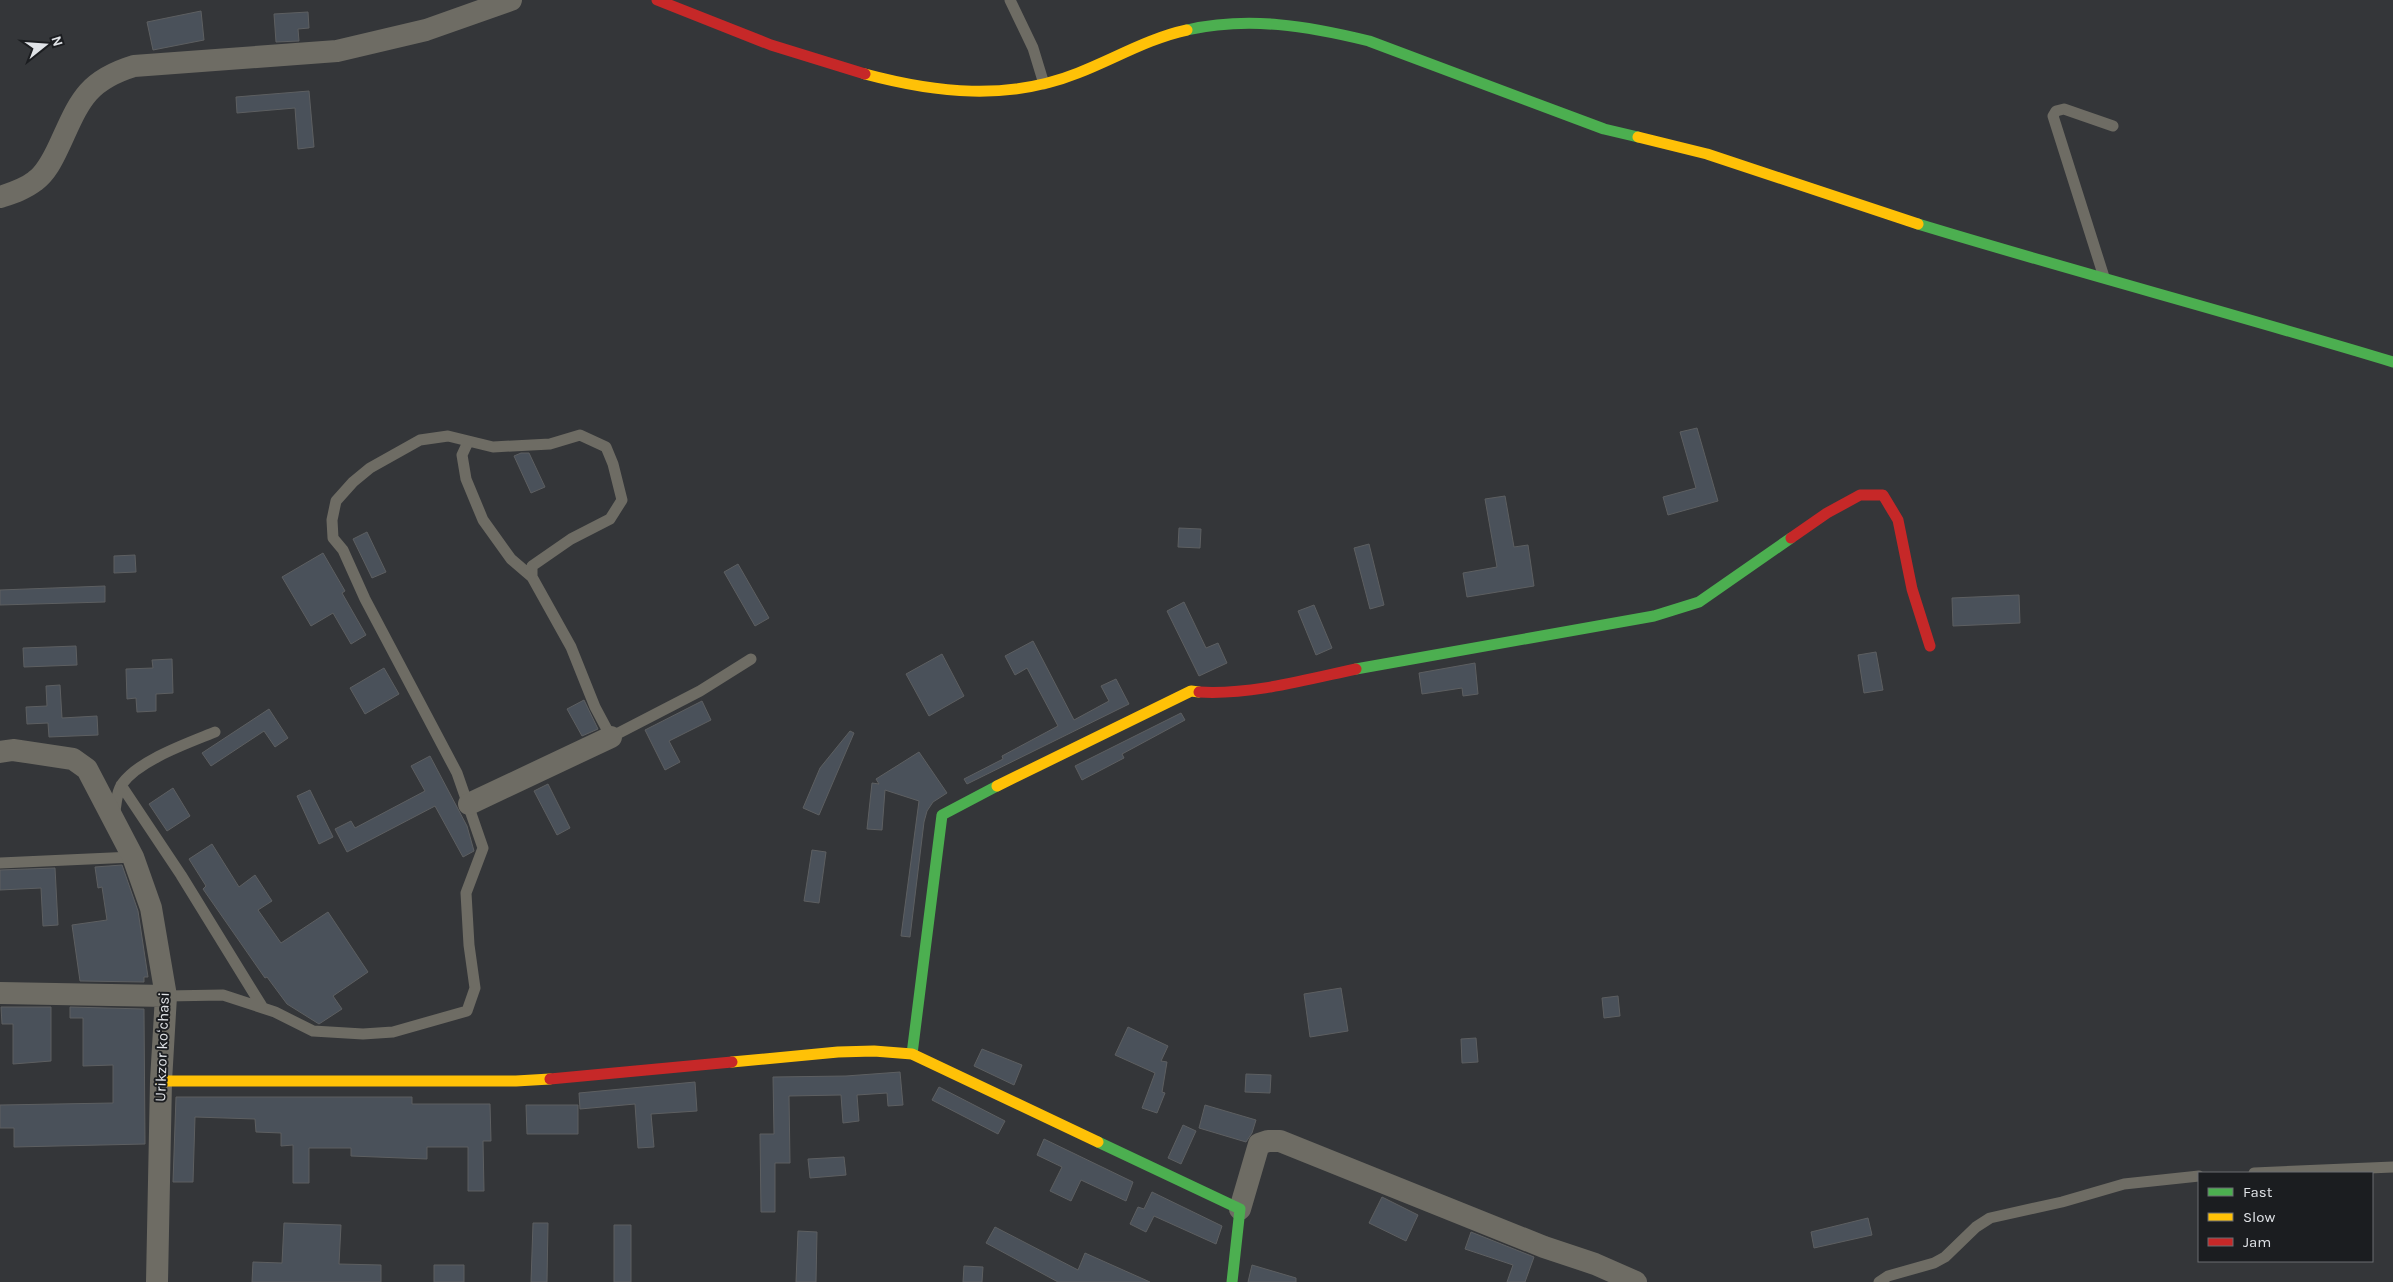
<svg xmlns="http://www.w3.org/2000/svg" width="2393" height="1282" font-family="Karla,sans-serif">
<rect width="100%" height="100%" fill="#343639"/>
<!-- building -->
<path fill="#4a515a" stroke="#5d5f61" d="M201,11l3,29 -51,10 -6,-28z
M308,12l1,16 -11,1 1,12 -23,1 -2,-28z
M309,91l5,56 -16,2 -3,-41 -58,5 -1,-16z
M1697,428l21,73 -50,14 -5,-18 33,-9 -16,-56z
M521,453h8l16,34 -14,6 -17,-37z
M1505,496l9,51 14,-2 6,41 -67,11 -4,-24 34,-6 -12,-68z
M1179,528l22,1 -1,19 -22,-1z
M367,532l19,40 -14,6 -19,-39z
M1369,544l15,61 -14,4 -16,-61z
M323,553l22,38 -3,2 24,42 -15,9 -18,-31 -22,13 -29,-49z
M135,555l1,17 -22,1v-17z
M738,564l31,54 -14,8 -31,-54z
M105,586v16l-105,3v-15z
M2019,595l1,28 -67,3 -1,-28z
M1184,602l22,46 12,-5 9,20 -28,13 -32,-65z
M1314,605l18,43 -16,7 -18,-44z
M1033,641l41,79 35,-19 -8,-15 15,-7 13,25 -162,80 -3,-5 39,-20 -1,-3 56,-30 -31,-58 -12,7 -10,-19z
M76,646l1,19 -53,2 -1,-19z
M1876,652l7,38 -19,3 -6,-38z
M942,654l22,42 -35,20 -23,-42z
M172,659l1,34 -17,1v17l-19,1 -1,-14 -9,1 -1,-30 27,-1 -1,-8z
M1475,663l3,31 -15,2 -1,-8 -40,6 -3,-21z
M384,668l15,26 -34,20 -15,-26z
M60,685l2,33 35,-2 1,19 -49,2 -1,-14 -21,1 -1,-17 21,-1 -1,-20z
M584,700l14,29 -16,7 -15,-27z
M702,701l9,19 -42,21 11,21 -15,8 -20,-40z
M269,709l19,29 -13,9 -11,-16 -53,35 -9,-13z
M1181,713l4,7 -63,34 2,4 -42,22 -7,-14z
M850,731l4,2 -35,82 -16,-7 17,-40z
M919,752l28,41 -14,9 -6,9 -3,11 -14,115 -9,-1 18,-135 -34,-11 -3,40 -15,-1 5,-46 7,1 -3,-5z
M430,756l37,70 7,25 -11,6 -28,-51 -88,46 -12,-23 16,-8 4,7 70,-37 -14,-25z
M548,784l22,44 -13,7 -23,-44z
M173,788l17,28 -23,15 -18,-27z
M310,790l23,47 -14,7 -22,-48z
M212,844l27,43 16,-12 17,26 -14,9 23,33 47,-31 40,60 -35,24 9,13 -23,15 -32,-20 -20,-27 -2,1 -62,-89 3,-3 -17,-27z
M812,850l14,2 -7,51 -15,-2z
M122,865l16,46 10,66h-4v5l-64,-1 -8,-56 35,-5 -5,-33 -4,1 -3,-21z
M55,868l3,57 -15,1 -2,-38 -41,2v-20z
M1341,988l7,43 -38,6 -6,-43z
M1618,996l2,20 -16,2 -2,-20z
M1,1007h50v54l-38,3v-40h-11z
M70,1007l74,2 1,135 -131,3v-19h-14v-23l113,-2v-38l-30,1v-48h-13z
M1128,1027l40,19 -7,15 6,1 -5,30 3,1 -8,20 -15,-5 13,-35 -40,-18z
M1476,1038l2,24 -16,1 -1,-24z
M982,1049l40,16 -8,20 -40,-19z
M900,1072l3,33 -15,1 -1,-13 -30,2 2,26 -16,2 -2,-28 -52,1 1,67h-15v49h-14l-1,-78h14l-1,-57 73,-1z
M1246,1074l25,1 -1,18 -25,-1z
M695,1082l2,29 -46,3 3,33 -16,1 -3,-44 -55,5 -1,-16z
M939,1087l66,34 -7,13 -66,-34z
M176,1097h236v7h78l1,37h-8l1,50h-16v-44h-41v12l-76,-3v-8h-42v35h-16v-38l-12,1v-13l-25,-1 -1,-13 -60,-2 -2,65h-20z
M526,1105h52v29h-51z
M1205,1105l51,15 -4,13 -6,9 -47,-14z
M1183,1125l13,6 -15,33 -13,-6z
M1044,1139l89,43 -7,19 -45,-21 -10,21 -21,-10 12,-24 -25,-12z
M844,1157l2,18 -36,3 -2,-19z
M1152,1192l70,34 -6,18 -62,-28 -8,16 -16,-8 8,-17 6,2z
M1382,1197l36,18 -12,26 -37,-18z
M1868,1218l4,17 -58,13 -3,-16z
M284,1223l57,2 -2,39 42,1v17h-129l1,-20 29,1z
M533,1223h15l-1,59h-16z
M614,1225h17v57h-17z
M995,1227l83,43 7,-17 65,29h-92l-72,-39z
M798,1231l19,1 -1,50h-20z
M1471,1232l63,25 -9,25h-18l6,-17 -48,-16z
M434,1265h30v17h-30z
M1252,1265l44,13v4h-48z
M964,1266l19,1 -1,15h-19z"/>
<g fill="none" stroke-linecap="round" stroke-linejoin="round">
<!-- lane -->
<path stroke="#6e6c64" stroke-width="11" d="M1010,0l23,48 11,36
M2104,277l-51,-161 3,-5 8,-2 49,17
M468,442l-6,13 4,24 17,41 28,39 21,18
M121,785l60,90 82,133
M114,818c2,-10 2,-26 8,-34 17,-24 66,-41 93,-52
M0,863l133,-6
M166,996l57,-1 52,17 38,19 50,3 30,-2 74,-21 8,-23 -6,-43 -3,-52 17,-45 -26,-75 -92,-174 -22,-49 -10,-12 -1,-18 4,-19 17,-19 17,-14 50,-28 28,-4 45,11 57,-3 30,-9 26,12 7,17 9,36 -12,19 -39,20 -39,27v11l39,70 24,60 16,30 89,-46 51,-32
M2254,1173l139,-6
M1879,1282l9,-6 46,-13 11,-6 31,-30 14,-9 72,-16 62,-18 75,-8"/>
<!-- street -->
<path stroke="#6e6c64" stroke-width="22" d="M0,197c12,-4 25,-8 35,-16 11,-8 18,-22 24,-35 20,-43 26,-65 75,-80l203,-15 89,-21 85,-30
M0,752l13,-2 60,9 14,10 46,88 18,51 15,88 -5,85 -4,201
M469,804l142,-67
M0,993l166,3
M1240,1209l19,-65 9,-3h12l264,106 51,17 41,18"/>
<!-- fast -->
<path stroke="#4caf50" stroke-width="11" d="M1187,30c62,-14 121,-4 182,11l235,88 34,8
M1918,224c158,48 317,90 475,138
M1356,669l298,-53 45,-14 92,-64
M912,1054l30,-239 55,-29
M1098,1142l142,67 -8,73"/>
<!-- slow -->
<path stroke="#ffc107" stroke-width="11" d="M865,74c71,19 143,27 213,-1 36,-14 71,-35 109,-43
M1638,137l69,17 211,70
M997,786l194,-95 8,1
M732,1062l106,-10 36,-1 38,3 186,88
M161,1081h355l34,-2"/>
<!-- jam -->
<path stroke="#c62828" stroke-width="11" d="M657,0l114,45 94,29
M1791,538l36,-25 33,-18h23l15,25 14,69 18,57
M1199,692c52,3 106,-12 157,-23
M550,1079l182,-17"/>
</g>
<g text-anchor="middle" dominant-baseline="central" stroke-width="4" stroke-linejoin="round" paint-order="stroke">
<!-- street labels -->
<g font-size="15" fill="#e0e3e7" stroke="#1b1d20">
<text transform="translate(162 1047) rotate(-88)">Urikzor koʻchasi</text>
</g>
</g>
<!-- legend -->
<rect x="2198" y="1172" width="175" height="90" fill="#1b1d20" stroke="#6a6c70"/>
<rect x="2208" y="1188" width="25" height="8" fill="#4caf50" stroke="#6a6c70"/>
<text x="2243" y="1197" font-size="15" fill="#e0e3e7">Fast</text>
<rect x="2208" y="1213" width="25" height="8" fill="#ffc107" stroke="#6a6c70"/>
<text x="2243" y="1222" font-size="15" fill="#e0e3e7">Slow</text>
<rect x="2208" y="1238" width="25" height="8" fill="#c62828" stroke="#6a6c70"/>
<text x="2243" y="1247" font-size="15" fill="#e0e3e7">Jam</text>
<!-- north arrow -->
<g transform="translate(45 45) rotate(73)" stroke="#1b1d20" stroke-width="4" paint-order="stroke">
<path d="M0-4L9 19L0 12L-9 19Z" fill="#e0e3e7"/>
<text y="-8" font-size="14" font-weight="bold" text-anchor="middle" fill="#e0e3e7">N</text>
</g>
</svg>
